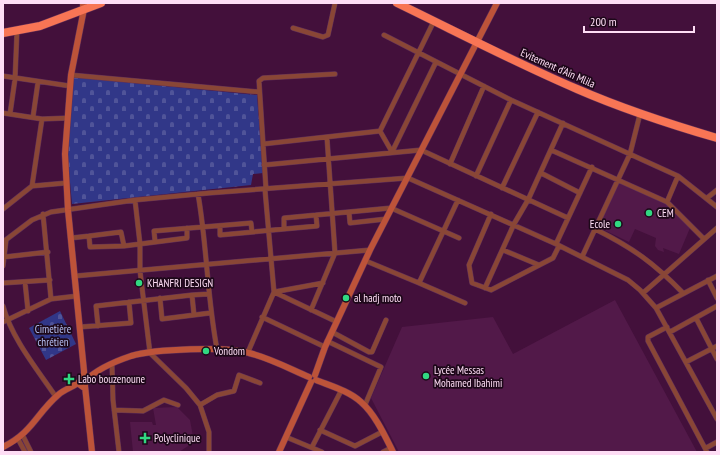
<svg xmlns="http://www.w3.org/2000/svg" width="720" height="455" font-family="'PT Sans Narrow',sans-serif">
<defs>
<pattern id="cemetery-stones" width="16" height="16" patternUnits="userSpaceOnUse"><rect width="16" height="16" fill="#313788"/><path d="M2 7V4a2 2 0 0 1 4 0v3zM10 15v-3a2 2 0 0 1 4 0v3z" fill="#505499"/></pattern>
</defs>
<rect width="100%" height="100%" fill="#43103b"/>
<!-- built -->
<path fill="#521949" d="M618,182l47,21 25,25 -11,26 -16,-6 1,4 -6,-2 -3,-4 1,-8 -21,-9 -6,13 -31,-15z
M615,300l82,152h-298l-28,-54 31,-71 91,-10 20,37z
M177,407l13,13 4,22 -15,10h-46l-3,-30h22l1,3h3l-3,-17z"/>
<!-- cemetery -->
<path fill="url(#cemetery-stones)" d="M73,77l184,18 6,78 -10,1 -2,11 -179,19 -5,-54z
M60,311l16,33 -30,16 -17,-32z"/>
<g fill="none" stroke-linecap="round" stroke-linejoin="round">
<defs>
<path id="street" d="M293,28l30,9 5,-2 7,-32
M384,35l127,65 167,76 39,31
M71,75l188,17
M3,76l67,10
M3,113l39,6 26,-1
M10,114l5,-35 2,-48
M33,117l5,-35
M42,119l-10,67 34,-3
M380,131l54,-110
M263,144l117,-13 12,21 44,-90
M551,150l116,52
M450,164l34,-78
M264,165l157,-15 147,68
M541,173l39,20
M476,176l35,-76
M678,176l-11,26 37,37
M502,188l36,-76
M266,189l-7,-108 4,-3 72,-4
M265,190l9,102 49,-9
M198,194c9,51 9,103 19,155
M707,198l10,-8
M135,200l5,44v27l10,82 36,35 14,17 9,27v20
M458,200l-39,83 46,20
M3,209l29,-23
M349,212l1,11 36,-4
M43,214l8,85
M491,214l-22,51 3,18 19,7 62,-32 6,-12
M220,226v9l97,-9 -1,-11
M284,228v-10l107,-10 68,30
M595,229c38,19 59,34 88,64
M89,236l32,-4 3,14
M71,238l18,-2 1,11 34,-1 63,-8v-10
M155,241l-1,-10 97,-8 1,9
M3,242l29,-22 19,-8 84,-12 74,-7 199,-15 148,66 72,36 12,10 16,18 61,111
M556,244l36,-77
M503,250l36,15
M4,257l44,-5
M582,257l48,-103 10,-40
M366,261l53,22
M3,266l3,-25
M75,276l295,-26
M708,280l9,18
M25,282l3,29
M3,283l47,-3
M485,288l29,-64 14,-24 35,-77
M643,293l74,-65
M160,298l2,21 48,-6
M3,306c9,33 34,63 53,91
M656,308l61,-32
M311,310l24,-57 -8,-115
M194,315l-2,-20 16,-1
M262,317l63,30
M696,318l21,41
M3,322l48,-23 26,-3
M98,326l-2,-20 96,-11
M80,327l51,-4 -2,-21
M667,327l-19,10v4l59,111
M332,332l37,20h3l14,-32
M670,332l47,-26
M327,341l54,26 -16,38
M248,352l26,-60 63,30
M686,362l31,-16
M112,365l1,35 6,52
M200,405l17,-10 17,-4 5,-16 21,8
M114,410l29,1 21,-11 14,5
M320,430l35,16 27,-14
M23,436l8,16
M286,437l36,15
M18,439l7,13
M312,447l29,-56
M706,448l11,-6
M383,452l8,-4"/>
<path id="secondary" d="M83,5l1,4 -13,66 -6,79 3,56 16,161v9
M315,375l10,-28 45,-97 127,-247
M316,380c15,6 33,11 45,22 14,12 24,34 32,50
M85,381c11,-11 31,-20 46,-25 24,-7 95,-10 118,-3 21,5 41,16 60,24
M85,386l7,66
M3,447c30,-15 33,-33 55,-52 8,-7 17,-8 23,-15h3l2,3 -3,4 -4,-3
M279,452l32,-70"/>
<path id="highway" d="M397,3c60,29 119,60 180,86 46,20 92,35 140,49
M3,33l37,-7 61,-23"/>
</defs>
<!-- street casing -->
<use href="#street" stroke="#613159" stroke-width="5.5"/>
<!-- secondary casing -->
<use href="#secondary" stroke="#613159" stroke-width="7"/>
<!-- highway casing -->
<use href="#highway" stroke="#613159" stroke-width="9"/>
<!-- street -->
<use href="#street" stroke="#894636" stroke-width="4.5"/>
<!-- secondary -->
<use href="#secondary" stroke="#bd5339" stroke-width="6"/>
<!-- highway -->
<use href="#highway" stroke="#f87555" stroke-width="8"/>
</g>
<!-- markers -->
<g fill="#31d882" stroke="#1d0819" stroke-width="1.5">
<circle cx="649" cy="213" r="4"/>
<circle cx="618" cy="224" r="4"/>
<circle cx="139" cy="283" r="4"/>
<circle cx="346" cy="298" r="4"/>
<circle cx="206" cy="351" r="4"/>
<circle cx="426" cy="376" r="4"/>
<path d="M67 373h4v4h4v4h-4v4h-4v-4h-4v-4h4z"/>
<path d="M143 432h4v4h4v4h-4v4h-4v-4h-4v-4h4z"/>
</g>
<g text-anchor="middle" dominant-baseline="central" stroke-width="3.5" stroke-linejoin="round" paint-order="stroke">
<!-- street labels -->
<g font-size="11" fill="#feddf5" stroke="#1d0819">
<text transform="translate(558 68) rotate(24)">Evitement d'Ain Mlila</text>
</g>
<!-- poi labels -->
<g font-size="11" fill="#feddf5" stroke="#1d0819" text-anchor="start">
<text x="657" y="213">CEM</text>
<text x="610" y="224" text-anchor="end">Ecole</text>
<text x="147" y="283">KHANFRI DESIGN</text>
<text x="354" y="298">al hadj moto</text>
<text x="214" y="351">Vondom</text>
<text x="434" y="370">Lycée Messas<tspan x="434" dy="13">Mohamed Ibahimi</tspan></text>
<text x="78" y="379">Labo bouzenoune</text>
<text x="154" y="438">Polyclinique</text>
</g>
<!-- park labels -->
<g font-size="11" fill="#b5c0f3" stroke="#1d0819">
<text x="53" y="329">Cimetière<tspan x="53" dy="13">chrétien</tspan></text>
</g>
</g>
<!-- border -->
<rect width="720" height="455" fill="none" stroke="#feddf5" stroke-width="8"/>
<!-- scale -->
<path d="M584 26v6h110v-6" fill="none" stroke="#feddf5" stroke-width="2"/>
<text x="590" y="26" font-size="12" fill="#feddf5" stroke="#1d0819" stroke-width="3" paint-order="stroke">200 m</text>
</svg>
